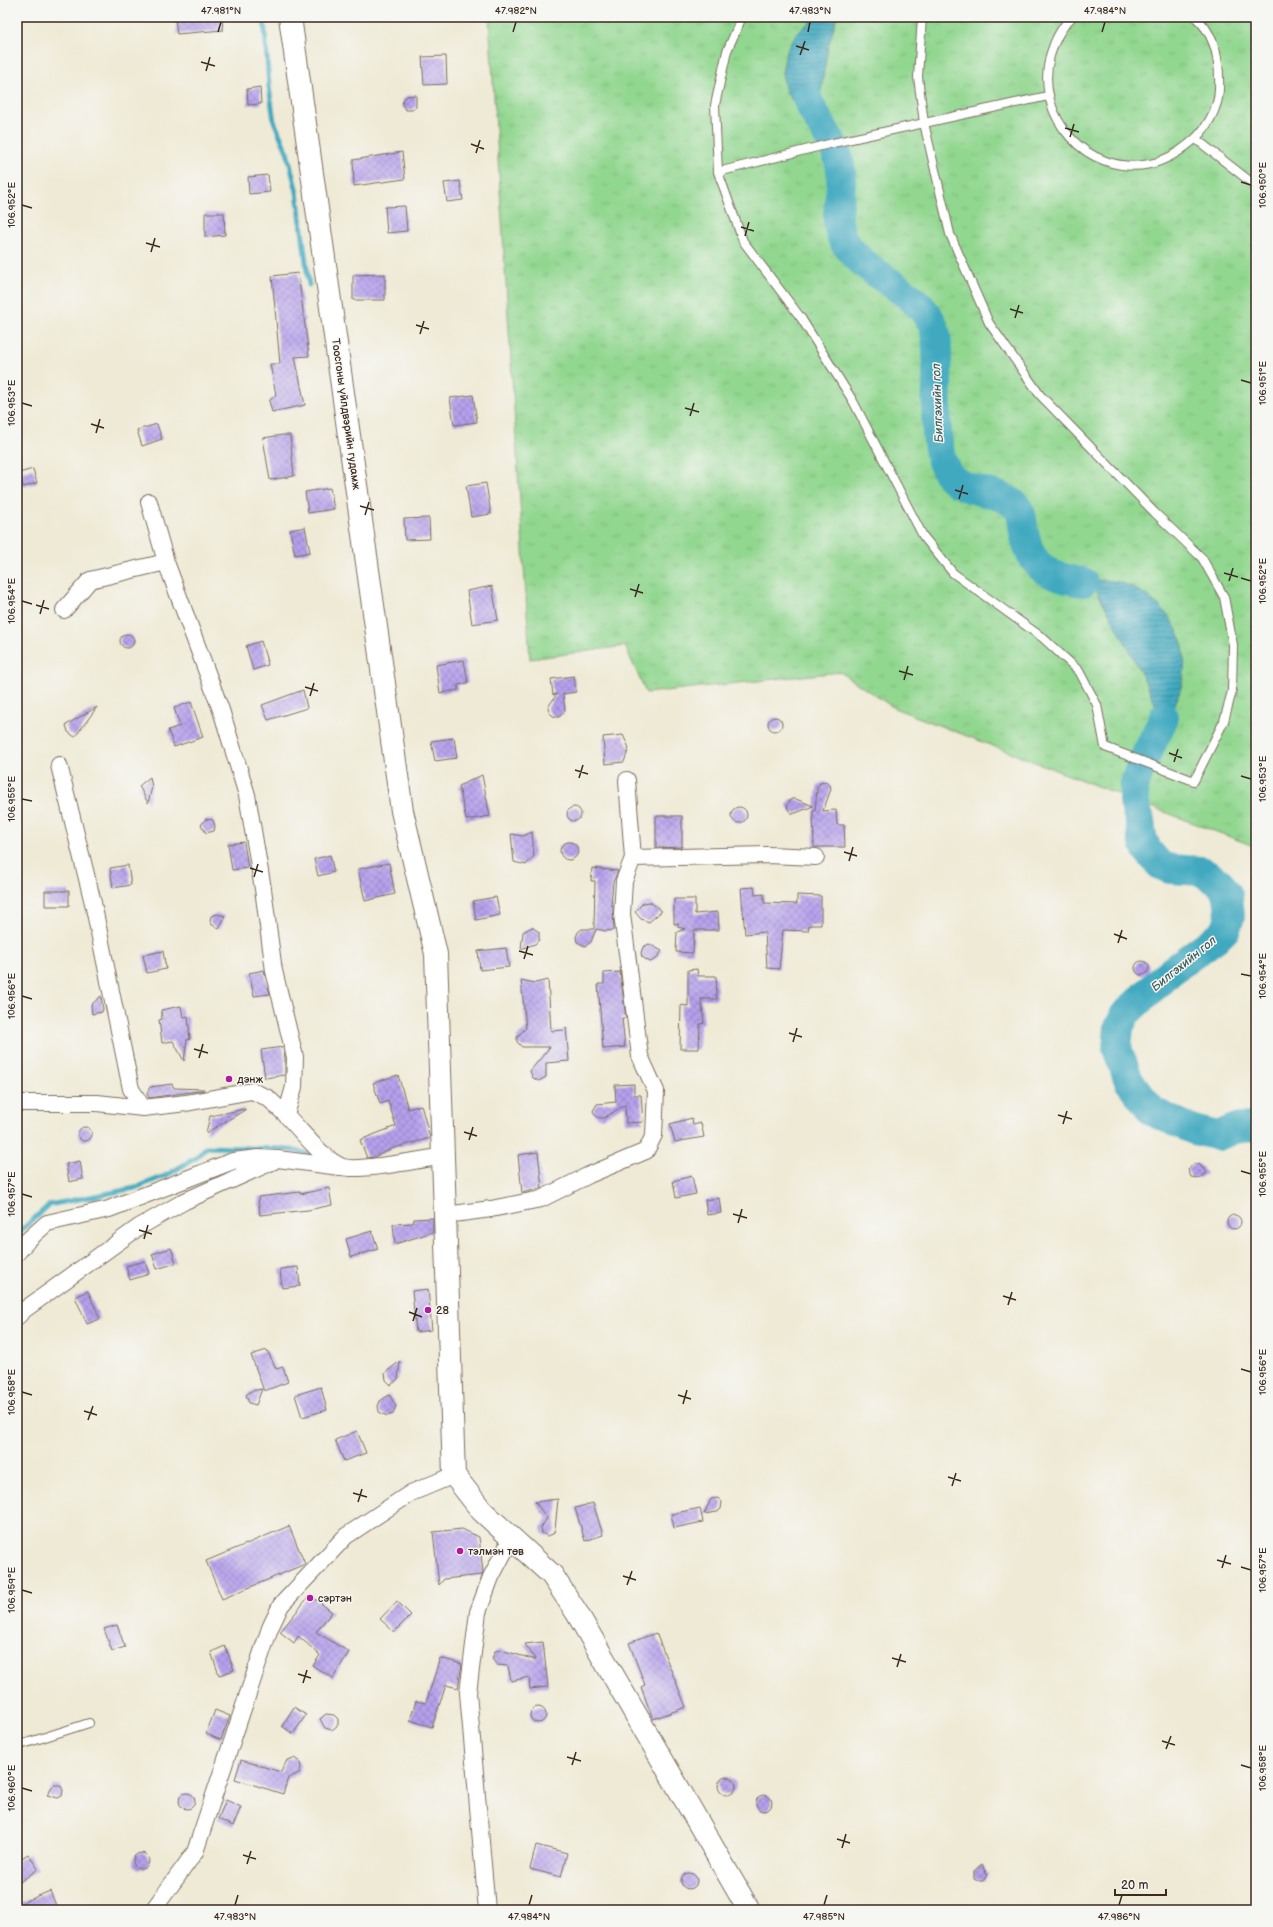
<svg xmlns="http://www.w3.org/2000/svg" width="1273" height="1927" font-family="'Balsamiq Sans',sans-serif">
<defs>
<pattern id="grass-tufts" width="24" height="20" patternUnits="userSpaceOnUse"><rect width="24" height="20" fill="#92d790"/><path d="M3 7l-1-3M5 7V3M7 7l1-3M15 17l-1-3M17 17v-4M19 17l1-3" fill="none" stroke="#7fb97c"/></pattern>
<pattern id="water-rules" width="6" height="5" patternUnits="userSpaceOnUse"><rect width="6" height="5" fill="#40a9c0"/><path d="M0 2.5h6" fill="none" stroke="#378a9b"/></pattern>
<pattern id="building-cross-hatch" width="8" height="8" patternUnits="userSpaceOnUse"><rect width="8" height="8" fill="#b5a0ed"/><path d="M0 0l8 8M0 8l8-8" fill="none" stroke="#9483bf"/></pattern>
</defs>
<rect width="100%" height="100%" fill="#f6f6f2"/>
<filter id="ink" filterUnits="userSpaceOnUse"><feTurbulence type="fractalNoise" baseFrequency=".025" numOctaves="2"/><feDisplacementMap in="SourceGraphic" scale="8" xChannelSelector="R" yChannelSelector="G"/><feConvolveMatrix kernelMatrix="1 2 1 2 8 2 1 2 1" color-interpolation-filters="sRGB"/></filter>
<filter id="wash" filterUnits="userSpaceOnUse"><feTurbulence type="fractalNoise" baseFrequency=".012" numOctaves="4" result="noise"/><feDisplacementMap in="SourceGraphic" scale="16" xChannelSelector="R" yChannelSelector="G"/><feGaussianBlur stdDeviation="0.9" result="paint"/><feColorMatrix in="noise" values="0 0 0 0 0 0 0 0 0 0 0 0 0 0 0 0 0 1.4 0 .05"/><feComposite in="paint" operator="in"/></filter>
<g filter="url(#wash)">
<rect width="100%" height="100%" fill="#efead5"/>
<!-- grass -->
<path fill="url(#grass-tufts)" stroke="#668057" d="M489,17h767v830l-362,-139 -54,-36 -194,21 -21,-47 -95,13z"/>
<!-- water -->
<path fill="url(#water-rules)" stroke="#3e6a6f" d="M816,17h21l-9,30 -10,62 2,8 10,15 -5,1 -17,-19 -16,-14 -6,-8 -4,-19 4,-21 10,-18z
M1046,569c18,16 46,9 68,12 17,3 35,15 47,27 46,48 15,99 -12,147l-5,-1 17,-35c-17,-45 -42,-88 -65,-129 -12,-11 -37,-3 -53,-17z"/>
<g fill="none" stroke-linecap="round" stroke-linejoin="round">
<!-- stream -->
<path stroke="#40a9c0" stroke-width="5" d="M264,17l5,69 5,35 13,31 10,40 12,93
M17,1234l32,-29 86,-17 32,-13 30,-18 9,-10 80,2 33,7"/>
<!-- river -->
<path stroke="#40a9c0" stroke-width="30" d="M807,98c9,25 30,43 34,72 3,24 -11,51 4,73 22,33 73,48 88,82 4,9 4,20 4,30 2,32 -7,89 10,117 15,25 57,15 72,38 5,8 3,18 6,27 7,33 28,41 58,45
M1164,717l-24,51 -6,20v14l6,19 2,16 5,13 13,15 10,4 31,2 19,12 8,12 2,21 -4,13 -6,6 -50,37 -44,41 -7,14 -2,21 12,33 24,31 41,18 24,6 16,-7 16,-2 6,-2"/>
</g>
<g id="blocks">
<!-- building -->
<path fill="url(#building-cross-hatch)" d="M175,17h47l1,13 -46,4z
M446,56l1,28 -23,1 -2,-28z
M260,87l1,17 -13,1 -1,-16z
M416,95v12l-4,3h-6l-4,-5 1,-5 4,-4z
M402,152l3,27 -51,7 -1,-26z
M268,175l2,17 -21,2 -1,-17z
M460,181l3,19 -16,2 -3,-19z
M405,206l2,25 -20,2 -2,-26z
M205,213h19l1,22 -20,2z
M298,273l11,83 -14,1 10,48 -33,7 -3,-11 7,-6 -6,-31h10l-8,-88z
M385,274v26h-32v-25z
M473,395l4,27 -23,3 -4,-27z
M157,424l5,15 -20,7 -5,-16z
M283,435h7l4,41 -24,4 -7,-42z
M33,469l4,14 -14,4 -4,-14z
M486,483l5,31 -20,3 -5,-31z
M330,488l4,21 -26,4 -3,-21z
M429,518l1,21 -25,1 -1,-21z
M305,527l5,25 -15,3 -5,-25z
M492,586l6,34 -26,4 -5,-33z
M120 641a7 7 0 1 1 14 0a7 7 0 1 1-14 0Z
M261,641l7,24 -15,5 -7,-24z
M464,660l4,23 -10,2v5l-18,3 -4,-28z
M574,676l2,16 -13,2 2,17 -6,6 -6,-1 -4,-4 -1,-5 9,-13 -4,1 -2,-16z
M303,690l4,18 -39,12 -6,-15z
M191,702l12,35 -29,10 -6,-17 12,-4 -6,-18z
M97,707l-22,30 -7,-5 -2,-7z
M768 724a7 7 0 1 1 14 0a7 7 0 1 1-14 0Z
M623,735l6,13 -5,14 -19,2 -2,-27z
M454,738l3,20 -22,3 -4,-20z
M482,775l8,41 -24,4 -7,-34z
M150,777l2,10 -4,16 -9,-17z
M826,782l4,3 1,4 -8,22 13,-1 1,15h7l1,22h-31l-1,-36h2l2,-23 3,-5z
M791,799h5l17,7 -17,7h-5l-3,-4 -1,-4z
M567 814a7 7 0 1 1 14 0a7 7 0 1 1-14 0Z
M731 815a8 8 0 1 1 16 0a8 8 0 1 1-16 0Z
M656,816h26v31l-26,1z
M206,819l7,1 2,6 -1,5 -8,2 -5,-8z
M532,832l2,24 -8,9 -12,-3 -3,-28 12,2z
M560 851a9 9 0 1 1 18 0a9 9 0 1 1-18 0Z
M244,842l4,26 -16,2 -4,-26z
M330,855l4,17 -16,4 -4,-17z
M389,863l6,31 -30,7 -7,-32z
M128,865l3,20 -18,3 -3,-20z
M592,868l26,3 -5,11 -2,23h2l1,25 -8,1 -10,-2 -5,13 -6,4 -8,-4 -1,-5 2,-5 4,-3h12l1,-48h-4z
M754,887l1,8 9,-1v9l33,1v-9l24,1v29h-12l-1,6 -25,-1 -4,39 -12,-1 -2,-36 -20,2 -4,-46z
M45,891h24v15h-24z
M496,897l4,18 -24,5 -3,-19z
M674,899h21v15l23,-2 1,18h-25l-1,23 -17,-1 1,-20 8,-3 -7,-2v-4l-4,1z
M650,902l12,9 -13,11 -8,-3 -6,-7 8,-9z
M217,914l8,2 -6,13 -8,-5 -1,-4 1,-4z
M532,927l7,5v8l-4,4 -14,5 2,-17z
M649,944l13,7 -6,8 -6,3 -8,-5 -1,-4 2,-6z
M506,948l3,19 -29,3 -2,-19z
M163,951l3,18 -19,4 -4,-18z
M1135 968a7 7 0 1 1 14 0a7 7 0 1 1-14 0Z
M697,969l1,7h18l1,23h-16l3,24 -4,1 -1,25h-19l1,-44 7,1v-36z
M264,970l6,24 -16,2 -5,-23z
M620,972l6,46h-4l3,29 -22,2 -5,-65h6v-11z
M521,980l14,3 13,-3 3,51 13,-1 2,-2 3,33 -23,2v14l-7,4 -6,-3 -3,-7 20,-24h-28l-5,-5v-5l9,-9z
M101,996l2,13 -1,3 -10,2 -1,-9z
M181,1006l2,11 5,-1 2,23 -3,1 -3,21 -11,-20 -11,2 -3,-23 3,-1 -1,-9z
M283,1047l2,11v17l-20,3 -4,-28z
M398,1075l10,34 13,-4 9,33 -36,10 -20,9 -7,1 -7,-18 36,-14 -8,-25 -8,3 -7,-21z
M172,1084l2,4 30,1v1l-55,8 -2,-5 3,-6z
M634,1084v11h7l2,27 -17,1 -1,-18 -21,13h-5l-4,-3 -2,-4 4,-7 19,-2 -1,-17z
M245,1109v1l-39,23 4,-17z
M692,1118l1,7 8,-2 3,14 -29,5 -5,-18z
M78 1134a7 7 0 1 1 14 0a7 7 0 1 1-14 0Z
M538,1152l4,36 -20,5 -4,-38z
M80,1161l3,18 -14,3 -3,-18z
M1193,1164h6l8,9 -8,5 -8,-1 -3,-7z
M692,1176l4,18 -20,4 -3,-17z
M329,1188l3,17 -24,5 -48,5 -2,-18 42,-5v2z
M719,1198l2,15 -14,2 -2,-15z
M1227 1222a7 7 0 1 1 14 0a7 7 0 1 1-14 0Z
M433,1218v14l-38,12 -2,-20 20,-1 1,-4z
M372,1231l6,18 -27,8 -5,-18z
M171,1248l5,15 -19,6 -5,-15z
M145,1261l4,13 -19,6 -4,-14z
M298,1267l2,19 -18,2 -2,-19z
M428,1289l4,41 -16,2 -4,-41z
M88,1291l12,28 -13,5 -12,-27z
M267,1350l9,19 7,-2 5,15 -24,9 -13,-36z
M400,1361l-2,18 -7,6 -5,-5 -1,-7z
M321,1387l6,23 -25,7 -7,-22z
M262,1389l-6,16 -7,-2 -3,-8 5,-4z
M389,1395l7,11 -3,8 -6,2 -8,-4 -1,-6 2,-5z
M357,1431l9,22 -22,8 -9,-21z
M718,1498l4,4 -1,7 -4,3 -13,2 7,-15z
M558,1499l-3,31 -2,4 -6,2 -5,-3 -1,-5 6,-10 -12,-16z
M593,1503l10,32 -18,6 -10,-33z
M700,1508l3,14 -29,6 -3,-14z
M289,1526l16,38 -83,35 -16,-38z
M462,1529l17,8 4,35 -1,3 -38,4 -5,6 -6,-53z
M310,1595l22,17 -16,20 33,20 -16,26 -20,-12 7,-11 -22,-19 -4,7 -14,-11z
M397,1601l14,14 -17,17 -14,-13z
M117,1625l8,22 -13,4 -8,-22z
M656,1633l30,74 -33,12 -12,-32 4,-2 -16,-42z
M543,1642l5,45 -18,2 -1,-12 -18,4 -3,-15 -11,-1 -5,-6 3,-8 6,-1 35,10 -11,-16z
M225,1646l9,24 -15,5 -8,-23z
M440,1658l22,6 -4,24 -12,-3 -14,42 -22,-7 6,-19 10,2z
M294,1707l12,8 -13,19 -11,-8z
M530 1715a8 8 0 1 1 16 0a8 8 0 1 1-16 0Z
M215,1710l15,6 -9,24 -15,-6z
M326,1714l8,1 4,4v6l-6,5 -7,-2 -5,-9z
M294,1758l6,4 1,6 -2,5 -11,5 -5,16 -48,-15 6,-19 40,12 6,-12z
M718 1786a9 9 0 1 1 18 0a9 9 0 1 1-18 0Z
M54,1785h6l3,5 -1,6 -4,2 -11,-3z
M179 1801a8 8 0 1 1 16 0a8 8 0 1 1-16 0Z
M756 1803a8 8 0 1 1 16 0a8 8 0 1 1-16 0Z
M226,1800l15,7 -8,19 -15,-7z
M536,1845l31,8 -6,24 -31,-8z
M133 1861a8 8 0 1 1 16 0a8 8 0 1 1-16 0Z
M28,1854l10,15 -21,15v-23z
M982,1865l5,10 -4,6h-3l-6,-3v-7z
M681 1881a8 8 0 1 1 16 0a8 8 0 1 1-16 0Z
M50,1891l8,19h-41v-5z"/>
</g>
</g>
<g filter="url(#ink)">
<use href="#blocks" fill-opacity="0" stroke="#7a6d5e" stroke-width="1"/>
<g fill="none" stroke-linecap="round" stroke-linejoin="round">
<defs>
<path id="lane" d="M742,17l-15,34 -12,54 3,67 25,69 58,77 52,83 70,135 30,37 90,65 36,33 18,34 8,42 89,34 30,-60 8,-30 1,-46 -9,-48 -22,-39 -47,-45 -115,-118 -51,-72 -39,-89 -26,-111 -6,-46 4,-60
M1072,17c-11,10 -18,25 -22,39 -16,60 37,121 100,108 15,-3 28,-11 40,-21 15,-11 29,-35 29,-54 1,-25 -3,-55 -24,-72
M1196,139l60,47
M718,172l115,-29 215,-47
M17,1746l72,-23"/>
<path id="street" d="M149,502l17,60 55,148 26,85 16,94 11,82 21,86 -1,30 -8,28c15,15 37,45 57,52 16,5 81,-8 101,-11
M64,610l26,-30 76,-18
M59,765l34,138 38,186 12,19
M633,858l135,-3 48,2
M17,1103h80l46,5 43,-5 66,-12 16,7 18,17
M446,1215l45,-6 50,-10 48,-24 57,-24 8,-16 2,-44 -16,-35 -18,-142 2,-33 9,-23 -6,-78
M17,1253l11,-13 19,-17 62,-14 124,-48 25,-3 20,1 62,8
M17,1317l7,-7 115,-83 46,-26 89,-40
M153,1910l42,-58 75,-224 11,-23 65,-69 65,-43 43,-18
M487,1910l-19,-217 10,-81 13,-35 20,-38"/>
<path id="secondary" d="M290,17l112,794 34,143 18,521 28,36 70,64 25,38 172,297"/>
</defs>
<!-- lane casing -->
<use href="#lane" stroke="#7a6d5e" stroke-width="10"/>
<!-- street casing -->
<use href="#street" stroke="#7a6d5e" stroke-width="18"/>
<!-- secondary casing -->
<use href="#secondary" stroke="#7a6d5e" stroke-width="24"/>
<!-- lane -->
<use href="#lane" stroke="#fff" stroke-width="8"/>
<!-- street -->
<use href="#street" stroke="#fff" stroke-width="16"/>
<!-- secondary -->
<use href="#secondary" stroke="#fff" stroke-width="22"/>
</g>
</g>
<!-- ticks -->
<path fill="none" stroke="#3b2a1e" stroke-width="1.5" d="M218,32l3,-10M513,32l3,-10M808,32l2,-10M1102,32l3,-10M796,46l13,4M800,55l5,-14M201,62l14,4M206,71l4,-14M1065,128l14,4M1070,137l4,-13M471,144l13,5M476,153l4,-13M1241,182l10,3M22,205l10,3M741,227l13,4M745,236l4,-14M146,243l14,4M151,252l4,-14M1010,309l13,4M1015,318l4,-13M416,325l13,4M420,334l4,-13M1241,380l10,3M22,403l10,3M685,408l14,4M690,416l4,-13M91,424l13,4M96,433l4,-14M955,490l13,4M959,499l4,-14M360,506l14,4M365,515l4,-13M1224,573l14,4M1241,578l10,3M1229,581l4,-13M630,589l13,4M635,597l4,-13M22,601l10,3M36,605l13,4M40,614l4,-14M899,671l14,4M904,680l4,-14M305,687l13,4M310,696l4,-13M1169,753l13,5M1174,762l4,-13M575,770l13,4M1241,776l10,3M579,778l4,-13M22,799l10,2M844,852l13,4M849,861l4,-14M250,868l13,4M254,877l4,-13M1114,934l13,5M1118,943l4,-13M519,951l14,4M524,959l4,-13M1241,974l10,2M22,996l10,3M789,1033l13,4M793,1042l4,-14M194,1049l14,4M199,1058l4,-14M1058,1115l14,4M1063,1124l4,-13M464,1132l13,4M469,1140l4,-13M1241,1171l10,3M22,1194l10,3M733,1214l14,4M738,1223l4,-14M139,1230l13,4M144,1239l4,-14M1003,1296l13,4M1008,1305l4,-13M409,1312l13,5M413,1321l4,-13M1241,1369l10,3M22,1392l10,3M678,1395l13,4M683,1404l4,-14M84,1411l13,4M88,1420l5,-14M948,1477l13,4M952,1486l4,-13M353,1493l14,4M358,1502l4,-13M1217,1560l14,4M1241,1567l10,3M1222,1568l4,-13M623,1576l13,4M627,1585l5,-14M22,1590l10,3M892,1658l14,4M897,1667l4,-13M298,1674l13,4M303,1683l4,-13M1162,1741l13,4M1166,1749l5,-13M567,1757l14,4M572,1765l4,-13M1241,1765l10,3M22,1788l10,3M837,1839l13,4M842,1848l4,-14M243,1855l13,4M247,1864l4,-13M235,1905l3,-10M529,1905l3,-10M824,1905l3,-10M1119,1905l3,-10"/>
<!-- markers -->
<g fill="#b5179e" stroke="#f6f6f2" stroke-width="1.5">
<circle cx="229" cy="1079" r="4"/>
<circle cx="428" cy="1310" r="4"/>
<circle cx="460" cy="1551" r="4"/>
<circle cx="310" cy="1598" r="4"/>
</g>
<g text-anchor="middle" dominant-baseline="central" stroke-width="3" stroke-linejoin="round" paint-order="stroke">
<!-- street labels -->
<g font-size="11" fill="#3b2a1e" stroke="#f6f6f2">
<text transform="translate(346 414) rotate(82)">Тоосгоны үйлдвэрийн гудамж</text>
</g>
<!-- poi labels -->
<g font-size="11" fill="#3b2a1e" stroke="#f6f6f2" text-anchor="start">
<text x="237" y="1079">дэнж</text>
<text x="436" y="1310">28</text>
<text x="468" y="1551">тэлмэн төв</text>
<text x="318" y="1598">сэртэн</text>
</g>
<!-- water labels -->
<g font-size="12" font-style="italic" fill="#3d5d5f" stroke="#f6f6f2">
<text transform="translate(938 403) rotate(-92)">Билгэхийн гол</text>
<text transform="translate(1184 964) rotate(-39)">Билгэхийн гол</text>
</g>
</g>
<!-- margin -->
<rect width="1273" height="1927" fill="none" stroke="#f6f6f2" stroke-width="44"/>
<!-- scale -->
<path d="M1115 1889v6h51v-6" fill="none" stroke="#3b2a1e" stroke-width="2"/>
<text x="1121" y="1889" font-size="12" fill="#3b2a1e" stroke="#f6f6f2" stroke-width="3" paint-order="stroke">20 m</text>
<rect x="22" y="22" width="1229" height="1883" fill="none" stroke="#3b2a1e" stroke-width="1.5"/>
<g font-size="10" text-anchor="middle" fill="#3b2a1e">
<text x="221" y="14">47.981°N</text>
<text x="516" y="14">47.982°N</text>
<text x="810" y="14">47.983°N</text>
<text x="1105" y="14">47.984°N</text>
<text transform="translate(1262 185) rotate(-90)" y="4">106.950°E</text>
<text transform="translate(11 205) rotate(-90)" y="4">106.952°E</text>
<text transform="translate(1262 383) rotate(-90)" y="4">106.951°E</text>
<text transform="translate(11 403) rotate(-90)" y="4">106.953°E</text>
<text transform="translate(1262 581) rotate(-90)" y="4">106.952°E</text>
<text transform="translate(11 601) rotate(-90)" y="4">106.954°E</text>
<text transform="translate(1262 779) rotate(-90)" y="4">106.953°E</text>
<text transform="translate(11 799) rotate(-90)" y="4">106.955°E</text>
<text transform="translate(1262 976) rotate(-90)" y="4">106.954°E</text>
<text transform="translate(11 996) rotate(-90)" y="4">106.956°E</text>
<text transform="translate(1262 1174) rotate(-90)" y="4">106.955°E</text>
<text transform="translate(11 1194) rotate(-90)" y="4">106.957°E</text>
<text transform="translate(1262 1372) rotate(-90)" y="4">106.956°E</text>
<text transform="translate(11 1392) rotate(-90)" y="4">106.958°E</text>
<text transform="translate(1262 1570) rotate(-90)" y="4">106.957°E</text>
<text transform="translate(11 1590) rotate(-90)" y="4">106.959°E</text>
<text transform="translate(1262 1768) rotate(-90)" y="4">106.958°E</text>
<text transform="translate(11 1788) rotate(-90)" y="4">106.960°E</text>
<text x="235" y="1920">47.983°N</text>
<text x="529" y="1920">47.984°N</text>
<text x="824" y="1920">47.985°N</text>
<text x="1119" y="1920">47.986°N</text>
</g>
</svg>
